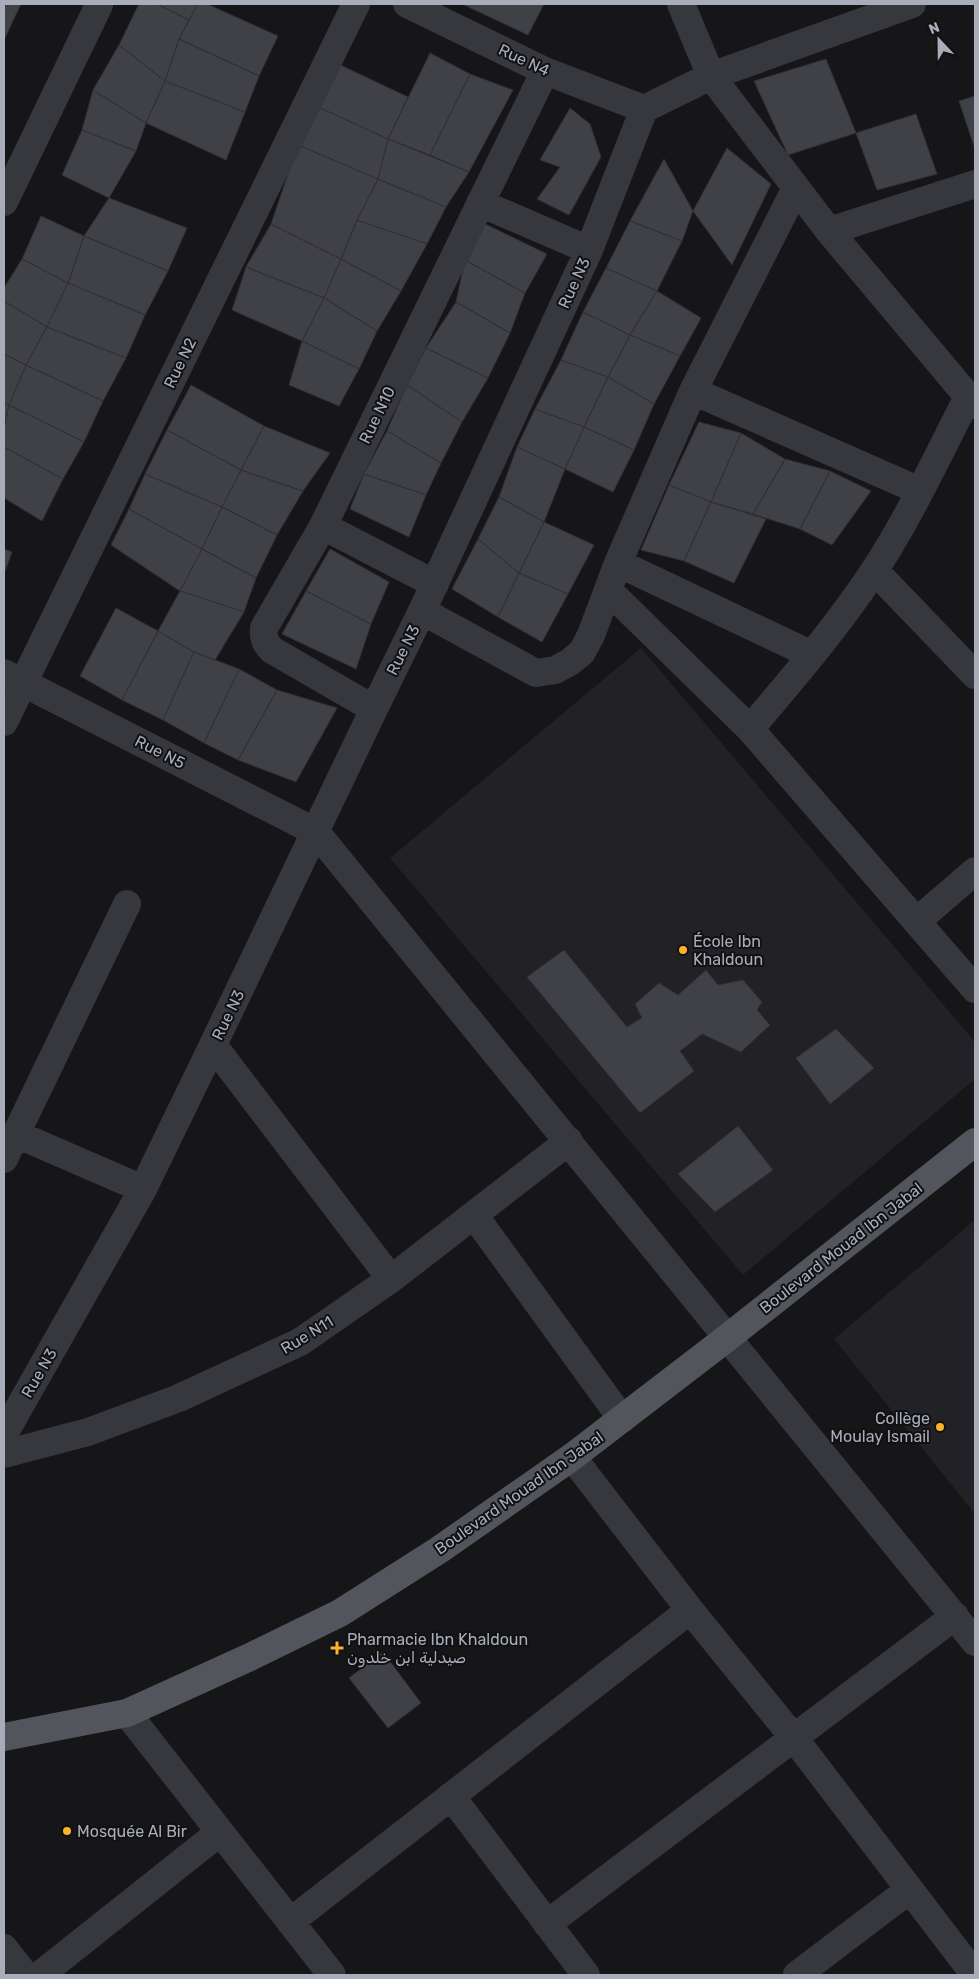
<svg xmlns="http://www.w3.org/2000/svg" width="979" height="1979" font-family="Rubik,Cairo,sans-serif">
<rect width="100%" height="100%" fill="#161618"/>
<!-- built -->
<path fill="#222226" d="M641,648l334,394v37l-232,196 -353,-417z
M975,1220v294l-141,-175z"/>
<!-- building -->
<path fill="#404146" stroke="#303035" d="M4,4h17l-17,36z
M139,4h18l32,16 -10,19 -14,42 -46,-36z
M157,4h41l-9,16z
M198,4h9l71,32 -19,40 -80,-37z
M462,4h82l-16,31z
M179,39l80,37 -14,36 -80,-31z
M119,45l46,36 -19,42 -53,-33z
M430,53l40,21 -40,81 -42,-16z
M826,59l30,74 -68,22 -34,-74z
M336,63l72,34 -20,42 -72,-33z
M470,74l43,16 -44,82 -39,-17z
M165,81l80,31 -19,48 -80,-37z
M93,90l53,33 -10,28 -54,-21z
M975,96v53l-16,-48z
M316,106l72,33 -10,40 -80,-34z
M570,108l20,16 11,33 -32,58 -32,-16 23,-32 -20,-7z
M916,114l21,60 -60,16 -21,-57z
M82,130l54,21 -27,47 -47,-23z
M388,139l81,33 -23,35 -68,-28z
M298,145l80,34 -21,41 -16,39 -70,-35z
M727,148l44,36 -39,81 -39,-54z
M664,159l29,52 -11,30 -52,-20z
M378,179l68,28 -19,37 -70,-24z
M109,198l78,30 -19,43 -84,-35z
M41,216l43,20 -16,47 -46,-24z
M357,220l70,24 -26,47 -60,-32z
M630,221l52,20 -25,50 -51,-23z
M483,223l64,31 -22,39 -60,-33z
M271,224l70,35 -17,39 -78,-31z
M84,236l84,35 -23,44 -77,-32z
M22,259l46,24 -21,44 -43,-26v-13z
M341,259l60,32 -24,40 -53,-33z
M465,260l60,33 -15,40 -54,-31z
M246,267l78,31 -22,43 -70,-31z
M606,268l51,23 -27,44 -47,-23z
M68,283l77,32 -19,43 -79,-31z
M657,291l44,27 -21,38 -50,-21z
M324,298l53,33 -18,38 -57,-28z
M4,301l43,26 -21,38 -22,-11z
M456,302l54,31 -22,45 -62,-30z
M583,312l47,23 -22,42 -47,-17z
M47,327l79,31 -23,43 -77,-36z
M630,335l50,21 -26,48 -46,-27z
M302,341l57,28 -20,37 -50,-21z
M426,348l62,30 -26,44 -55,-37z
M4,354l22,11 -17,40 -5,-3z
M561,360l47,17 -24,50 -49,-18z
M26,365l77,36 -19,41 -75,-37z
M608,377l46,27 -20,46 -50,-23z
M191,385l73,41 -23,44 -74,-40z
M407,385l55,37 -21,41 -54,-32z
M4,402l5,3 -5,23z
M9,405l75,37 -21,37 -59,-32v-19z
M535,409l49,18 -19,42 -48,-22z
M699,422l42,11 -30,69 -42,-17z
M264,426l66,27 -27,38 -62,-21z
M584,427l50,23 -21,42 -48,-23z
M167,430l74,40 -19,37 -77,-33z
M387,431l54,32 -15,32 -62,-21z
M741,433l44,26 -32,55 -42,-12z
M4,447l59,32 -21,42 -38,-23z
M517,447l48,22 -21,53 -45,-25z
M785,459l45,12 -30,58 -47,-15z
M241,470l62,21 -26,44 -55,-28z
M830,471l41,20 -39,54 -32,-16z
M145,474l77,33 -20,42 -73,-40z
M364,474l62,21 -17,42 -59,-28z
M669,485l42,17 -27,59 -43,-11z
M499,497l45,25 -25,51 -41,-34z
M711,502l55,17 -32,64 -50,-22z
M222,507l55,28 -21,43 -54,-29z
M129,509l73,40 -22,42 -69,-46z
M544,522l50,23 -26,49 -49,-21z
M478,539l41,34 -21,44 -46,-28z
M4,549l8,3 -8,22z
M202,549l54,29 -12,34 -64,-21z
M330,549l59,33 -18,42 -65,-33z
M519,573l49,21 -26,48 -44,-25z
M180,591l64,21 -29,48 -21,-8 -36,-21z
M306,591l65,33 -15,45 -74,-35z
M116,608l42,23 -36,69 -42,-24z
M158,631l36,21 -31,68 -41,-20z
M194,652l45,17 -35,74 -41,-23z
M239,669l38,21 -39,70 -34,-17z
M277,690l60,18 -41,74 -58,-22z
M564,950l63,77 15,-9 -7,-14 24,-21 19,12 28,-25 12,15 25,-5 19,22 -5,8 13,15 -29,27 -39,-18 -22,17 14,20 -54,42 -113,-136z
M836,1029l38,39 -44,36 -34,-46z
M738,1126l35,44 -58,42 -37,-38z
M383,1652l38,51 -33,25 -39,-50z"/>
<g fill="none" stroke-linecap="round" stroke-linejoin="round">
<!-- minor -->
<path stroke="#37383e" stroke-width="28" d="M407,4l138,67 99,38
M681,4l30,72 118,155 146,174
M4,202l95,-197
M480,203l109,47
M829,231l146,-47
M693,391l227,100
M323,526l112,58
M618,563l194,92
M875,571l100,104
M608,590l142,139 225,260
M422,611l114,62 19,-3 15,-8 12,-10 9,-17 27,-72 75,-172 103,-203
M4,673l312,159 659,810
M374,709l-102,-59c-7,-7 -9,-12 -8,-22l59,-102 222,-455
M4,722l352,-718
M750,729c43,-51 87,-102 124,-158 36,-55 64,-116 94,-174
M917,921l58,-50
M213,1045l178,234
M16,1134l127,55
M4,1159l123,-255
M474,1215l148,204
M4,1434l139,-245 70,-144 161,-336 48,-98 167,-361 55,-141 67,-33 201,-72
M4,1454l84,-22 91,-34 121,-56 91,-63 178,-138
M572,1457l118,153 104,128 181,237
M127,1713l205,262
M451,1796l135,179
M290,1922l400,-312
M547,1924l408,-308
M4,1948l21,27
M40,1975l180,-143
M797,1975l112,-85"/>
<!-- major -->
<path stroke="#53555d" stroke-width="28" d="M4,1737l123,-24 123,-56 90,-44 99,-63 133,-93 155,-119 248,-196"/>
</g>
<!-- markers -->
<g fill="#fcb32b" stroke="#111113" stroke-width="2">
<circle cx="683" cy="950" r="5"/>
<circle cx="940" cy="1427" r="5"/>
<path d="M334.5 1640.5h5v5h5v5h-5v5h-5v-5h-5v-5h5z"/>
<circle cx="67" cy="1831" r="5"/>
</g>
<g text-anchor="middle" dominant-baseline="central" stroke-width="4" stroke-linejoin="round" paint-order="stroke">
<!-- street labels -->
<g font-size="16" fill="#a8adb9" stroke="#111113">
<text transform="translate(524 60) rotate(25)">Rue N4</text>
<text transform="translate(574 283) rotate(-65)">Rue N3</text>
<text transform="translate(180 363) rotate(-64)">Rue N2</text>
<text transform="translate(377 415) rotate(-64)">Rue N10</text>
<text transform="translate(403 650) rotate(-63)">Rue N3</text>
<text transform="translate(160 752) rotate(27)">Rue N5</text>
<text transform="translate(228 1015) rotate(-64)">Rue N3</text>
<text transform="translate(841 1248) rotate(-38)">Boulevard Mouad Ibn Jabal</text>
<text transform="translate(307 1335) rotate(-31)">Rue N11</text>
<text transform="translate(39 1373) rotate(-60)">Rue N3</text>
<text transform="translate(519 1493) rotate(-35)">Boulevard Mouad Ibn Jabal</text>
</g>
<!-- poi labels -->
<g font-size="16" fill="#a8adb9" stroke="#111113" text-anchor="start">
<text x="693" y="941">École Ibn<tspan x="693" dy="18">Khaldoun</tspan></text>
<text x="930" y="1418" text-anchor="end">Collège<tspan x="930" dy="18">Moulay Ismail</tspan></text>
<text x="347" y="1639">Pharmacie Ibn Khaldoun<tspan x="347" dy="18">صيدلية ابن خلدون</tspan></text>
<text x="77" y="1831">Mosquée Al Bir</text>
</g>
</g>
<!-- border -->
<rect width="979" height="1979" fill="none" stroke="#a8adb9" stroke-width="10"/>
<!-- north arrow -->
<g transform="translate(939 40) rotate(338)" stroke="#111113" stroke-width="4" paint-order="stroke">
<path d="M0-4L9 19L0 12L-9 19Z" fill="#a8adb9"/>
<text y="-8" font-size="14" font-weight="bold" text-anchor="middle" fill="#a8adb9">N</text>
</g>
</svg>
